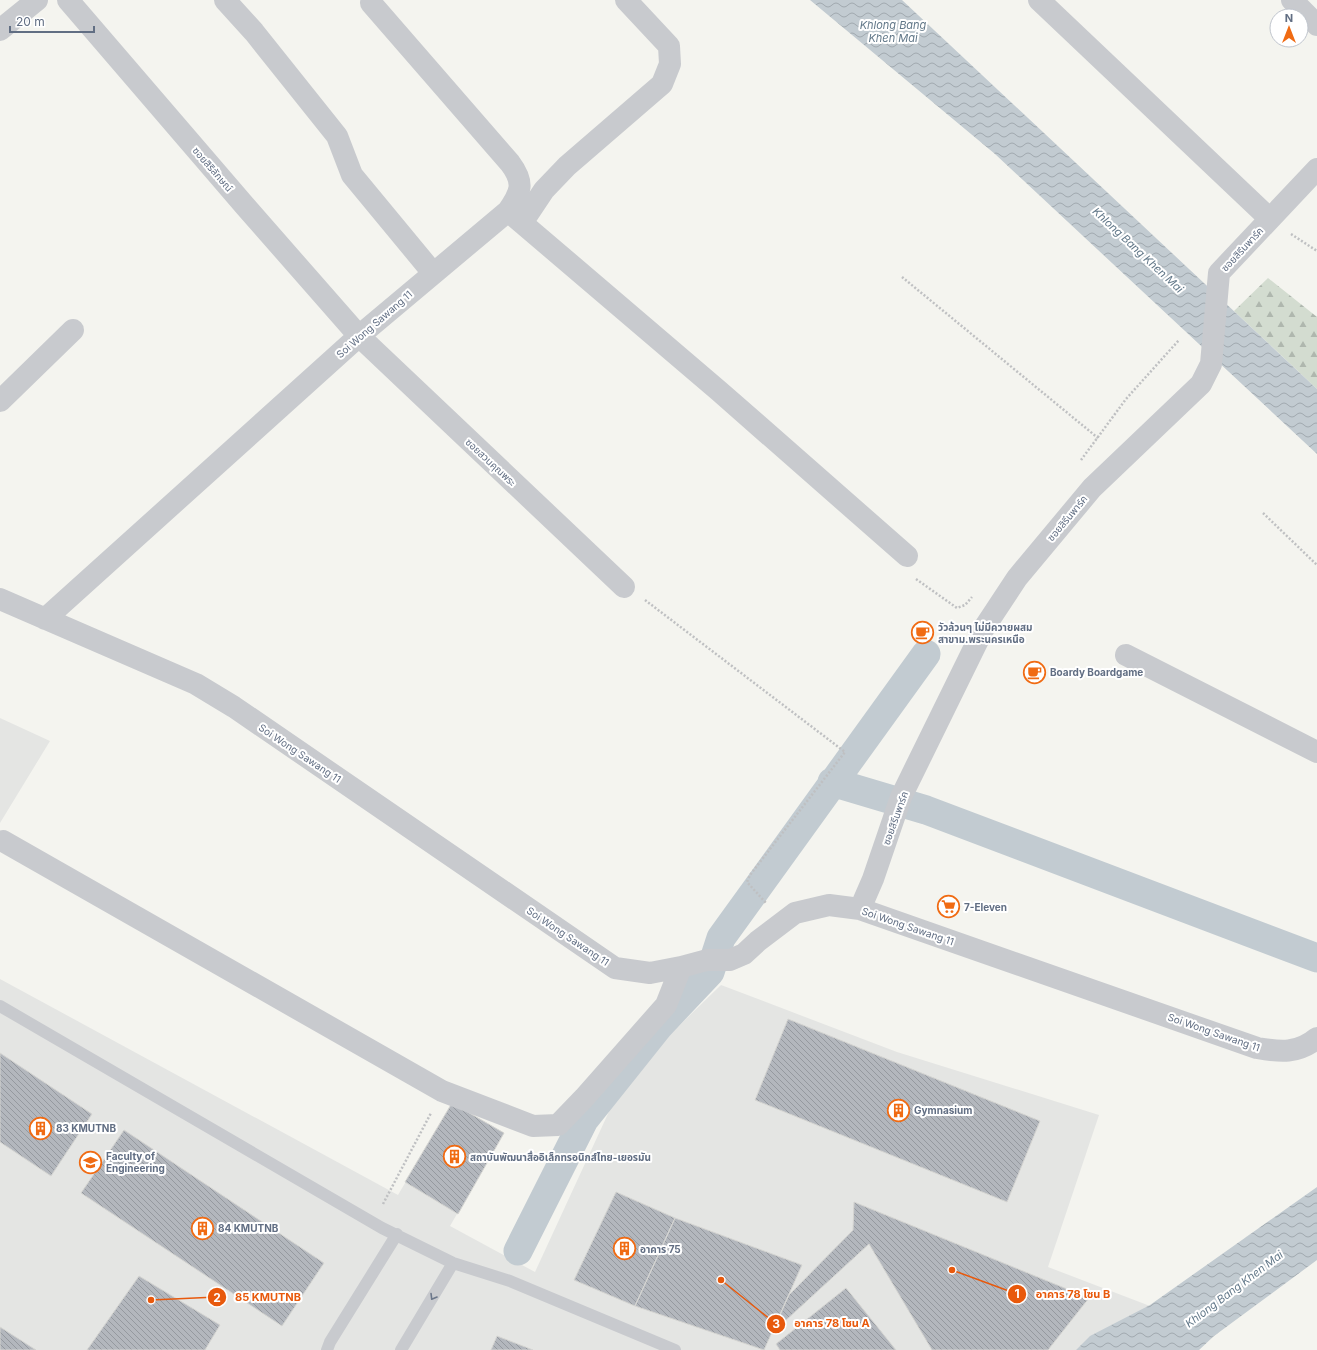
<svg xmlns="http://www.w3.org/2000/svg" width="1317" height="1350" font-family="Inter,'Noto Sans Thai',sans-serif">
<defs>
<pattern id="forest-firs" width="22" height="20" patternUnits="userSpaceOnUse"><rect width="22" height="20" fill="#d3dcd0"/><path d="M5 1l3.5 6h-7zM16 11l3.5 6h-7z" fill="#afb7ae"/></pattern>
<pattern id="water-waves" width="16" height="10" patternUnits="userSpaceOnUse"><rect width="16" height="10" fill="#c2cbd1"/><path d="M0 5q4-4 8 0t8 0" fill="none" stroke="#a1a9af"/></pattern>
<pattern id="building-back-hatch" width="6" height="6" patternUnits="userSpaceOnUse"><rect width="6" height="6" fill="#b3b7bd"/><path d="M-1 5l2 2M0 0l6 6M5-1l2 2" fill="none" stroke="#95999f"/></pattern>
</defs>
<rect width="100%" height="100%" fill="#f4f4ef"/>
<!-- built -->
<path fill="#e4e5e3" d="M0,718l50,23 -50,82z
M0,979l398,216 54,-92 52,30 -54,93 85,46 89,-193 97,-94 176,67 202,63 -51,152 102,39 11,44h-1161z"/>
<!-- forest -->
<path fill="url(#forest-firs)" d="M1268,278l49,39v72l-83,-78z"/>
<!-- water -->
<path fill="url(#water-waves)" d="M810,0h92l415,389v65l-322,-300z
M1317,1187v73l-103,76 -15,14h-123l14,-14 60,-31z"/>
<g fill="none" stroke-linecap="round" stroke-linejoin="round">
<!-- canal -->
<path stroke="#c2cbd1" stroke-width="29" d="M832,782l94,28 391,148
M518,1251l66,-131 75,-94 51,-54 11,-34 205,-284"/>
</g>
<!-- building -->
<path fill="url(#building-back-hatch)" stroke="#d5d5d2" d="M788,1019l252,102 -33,81 -252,-102z
M0,1053l92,61 -41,62 -51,-34z
M452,1103l52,30 -46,81 -53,-32z
M124,1130l200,133 -42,63 -201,-133z
M616,1192l59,26 -40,88 -61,-26z
M854,1202l235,96 -41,52h-116l-63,-106 -97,89 17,-38 64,-65z
M675,1218l127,47 -38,85 -129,-44z
M139,1276l81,49 -15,25h-118z
M846,1288l50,62h-116l-4,-6z
M0,1327l36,23h-36z
M497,1336l36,14h-42z"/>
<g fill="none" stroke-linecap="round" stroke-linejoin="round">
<!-- path -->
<path stroke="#bfc0c2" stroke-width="2.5" stroke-dasharray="2 2" stroke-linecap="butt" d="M1291,234l26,17
M902,277l196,161
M1081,460l45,-61 53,-59
M1263,513l54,52
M916,579l41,29 8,-3 7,-8
M645,600l200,152 -95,123 -3,7 19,21
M383,1204l48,-91"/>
<!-- lane -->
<path stroke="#c8cace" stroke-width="12" d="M0,1006l382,222 71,35 57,18 165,69
M327,1350l3,-8 67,-108
M401,1350l52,-87"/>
<!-- street -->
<path stroke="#c8cace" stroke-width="22" d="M68,0l177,206 114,130 265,251
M225,0l29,32 83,104 15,39 81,98
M1039,0l231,219
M1292,0l25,25
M0,30l37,-30
M508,211l211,180 188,165
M522,223l22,-33 23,-24 95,-82 8,-20 -1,-18 -43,-46
M0,401l73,-71
M0,599l196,85 38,23 381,261 35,5 31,-6 26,-7h23l14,-6 14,-13 37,-28 34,-8 31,4 397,139c23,4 41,6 60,-10
M45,619l314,-283 149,-125c13,-19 17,-28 2,-48l-139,-160
M1126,655l191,97
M3,841l439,250 91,35 25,-1 26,-27 82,-93 15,-38
M860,909l13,-30 28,-82 83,-169 33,-50 75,-90 109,-104 10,-20 8,-91 98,-104"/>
</g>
<!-- one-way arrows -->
<defs><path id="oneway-chevron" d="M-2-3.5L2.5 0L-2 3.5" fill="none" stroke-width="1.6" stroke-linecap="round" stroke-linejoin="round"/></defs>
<use stroke="#6b778a" href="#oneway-chevron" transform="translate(433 1297) rotate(121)"/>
<!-- icons -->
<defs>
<symbol id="cafe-ring" viewBox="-11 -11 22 22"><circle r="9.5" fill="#fff" stroke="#f06b13" stroke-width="1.5"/><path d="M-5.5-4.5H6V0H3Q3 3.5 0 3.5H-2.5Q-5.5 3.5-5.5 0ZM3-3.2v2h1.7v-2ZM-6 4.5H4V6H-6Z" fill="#f06b13"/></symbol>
<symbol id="supermarket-ring" viewBox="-11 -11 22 22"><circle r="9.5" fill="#fff" stroke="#f06b13" stroke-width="1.5"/><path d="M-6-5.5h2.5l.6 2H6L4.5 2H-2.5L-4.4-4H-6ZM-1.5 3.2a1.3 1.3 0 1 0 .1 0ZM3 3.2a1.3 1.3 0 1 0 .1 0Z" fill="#f06b13"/></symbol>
<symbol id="building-ring" viewBox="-11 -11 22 22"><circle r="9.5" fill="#fff" stroke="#f06b13" stroke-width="1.5"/><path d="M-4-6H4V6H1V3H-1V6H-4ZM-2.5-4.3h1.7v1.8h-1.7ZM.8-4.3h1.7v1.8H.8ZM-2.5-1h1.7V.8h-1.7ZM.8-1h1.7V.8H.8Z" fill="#f06b13"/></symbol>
<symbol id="university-ring" viewBox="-11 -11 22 22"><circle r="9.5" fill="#fff" stroke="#f06b13" stroke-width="1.5"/><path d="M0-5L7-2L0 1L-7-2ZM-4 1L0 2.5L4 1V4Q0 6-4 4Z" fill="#f06b13"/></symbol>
</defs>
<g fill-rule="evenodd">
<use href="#cafe-ring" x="910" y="620" width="25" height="25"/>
<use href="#cafe-ring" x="1022" y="660" width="25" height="25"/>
<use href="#supermarket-ring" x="936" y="894" width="25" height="25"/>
<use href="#building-ring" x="886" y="1098" width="25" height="25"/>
<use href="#building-ring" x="28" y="1116" width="25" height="25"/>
<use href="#building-ring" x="442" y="1144" width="25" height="25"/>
<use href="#university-ring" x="78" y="1150" width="25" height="25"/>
<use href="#building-ring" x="190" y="1216" width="25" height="25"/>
<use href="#building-ring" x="612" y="1236" width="25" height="25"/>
</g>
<g text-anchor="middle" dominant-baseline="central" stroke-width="4" stroke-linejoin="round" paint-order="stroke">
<!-- street labels -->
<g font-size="10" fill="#616e83" stroke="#fff">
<text transform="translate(213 169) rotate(49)">ซอยสิริลักษณ์</text>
<text transform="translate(1242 249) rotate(-47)">ซอยสิรีนพาร์ค</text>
<text transform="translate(374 324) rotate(-41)">Soi Wong Sawang 11</text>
<text transform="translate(491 462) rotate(43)">ซอยสวนคุณพระ</text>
<text transform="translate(1067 518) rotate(-50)">ซอยสิรีนพาร์ค</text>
<text transform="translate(300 753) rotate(34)">Soi Wong Sawang 11</text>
<text transform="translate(895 818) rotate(-70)">ซอยสิรีนพาร์ค</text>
<text transform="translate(908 926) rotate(19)">Soi Wong Sawang 11</text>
<text transform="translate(568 936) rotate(34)">Soi Wong Sawang 11</text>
<text transform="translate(1214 1032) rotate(19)">Soi Wong Sawang 11</text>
</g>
<!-- poi labels -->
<g font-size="10" font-weight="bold" fill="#616e83" stroke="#fff" text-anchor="start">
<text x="938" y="627">วัวล้วนๆ ไม่มีควายผสม<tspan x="938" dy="12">สาขาม.พระนครเหนือ</tspan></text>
<text x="1050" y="672">Boardy Boardgame</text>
<text x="964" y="907">7-Eleven</text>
<text x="914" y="1110">Gymnasium</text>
<text x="56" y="1128">83 KMUTNB</text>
<text x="106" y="1156">Faculty of<tspan x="106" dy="12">Engineering</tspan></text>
<text x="470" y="1157">สถาบันพัฒนาสื่ออิเล็กทรอนิกส์ไทย-เยอรมัน</text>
<text x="218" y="1228">84 KMUTNB</text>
<text x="640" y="1249">อาคาร 75</text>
</g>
<!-- water labels -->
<g font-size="11" font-style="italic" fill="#617788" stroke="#fff">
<text x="893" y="25">Khlong Bang<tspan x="893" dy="13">Khen Mai</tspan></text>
<text transform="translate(1138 250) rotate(43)">Khlong Bang Khen Mai</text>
<text transform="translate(1234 1289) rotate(-37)">Khlong Bang Khen Mai</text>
</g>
</g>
<!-- callouts -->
<path fill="none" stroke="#e8590c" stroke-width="1.5" d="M952 1270L1017 1294M151 1300L217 1297M721 1280L776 1324"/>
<g fill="#e8590c" stroke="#fff" stroke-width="1.5">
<circle cx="952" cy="1270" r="4"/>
<circle cx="151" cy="1300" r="4"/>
<circle cx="721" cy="1280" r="4"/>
<circle cx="1017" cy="1294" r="10"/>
<circle cx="217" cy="1297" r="10"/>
<circle cx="776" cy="1324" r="10"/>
</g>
<g font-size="12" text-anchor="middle" font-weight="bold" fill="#fff">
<text x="1017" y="1298">1</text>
<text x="217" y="1302">2</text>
<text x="776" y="1328">3</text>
</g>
<g font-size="11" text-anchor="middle" font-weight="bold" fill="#e8590c" stroke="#fff" stroke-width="4" stroke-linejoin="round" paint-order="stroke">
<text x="1073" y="1298">อาคาร 78 โซน B</text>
<text x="268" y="1301">85 KMUTNB</text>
<text x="832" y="1327">อาคาร 78 โซน A</text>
</g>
<!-- north arrow -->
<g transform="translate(1289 28)"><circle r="19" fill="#ffffff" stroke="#c0c5cd"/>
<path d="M0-3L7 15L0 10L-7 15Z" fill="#f06b13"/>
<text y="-6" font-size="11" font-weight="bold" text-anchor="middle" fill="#616e83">N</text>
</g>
<!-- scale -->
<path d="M10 26v6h84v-6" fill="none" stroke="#616e83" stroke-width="2"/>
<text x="16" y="26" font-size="12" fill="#616e83" stroke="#ffffff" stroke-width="3" paint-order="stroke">20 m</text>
</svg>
